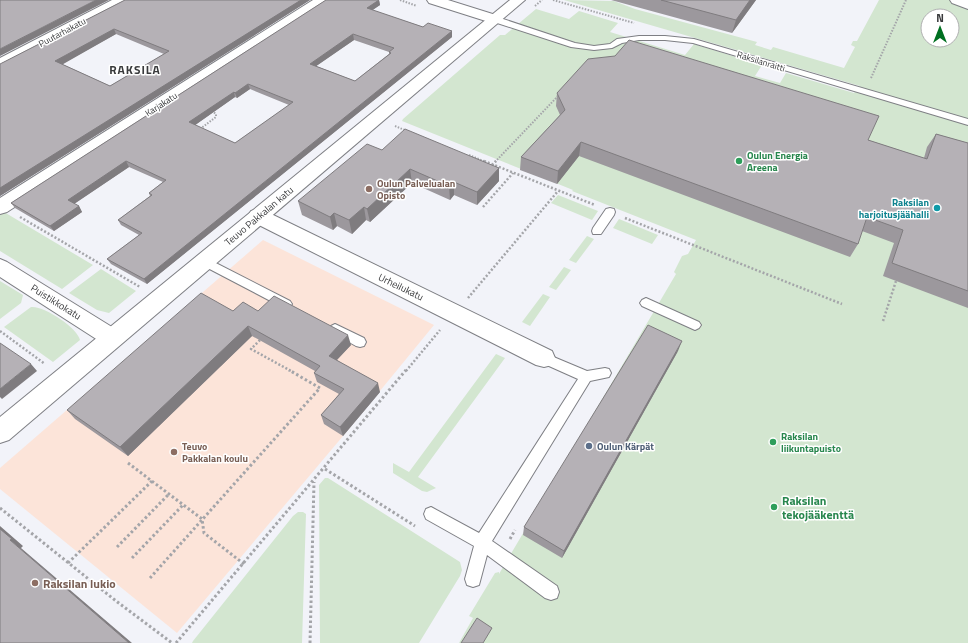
<svg xmlns="http://www.w3.org/2000/svg" width="968" height="643" font-family="'Titillium Web',sans-serif">
<rect width="100%" height="100%" fill="#f2f3f9"/>
<!-- education -->
<path fill="#fce4d9" d="M263,240l171,85 -91,111 -166,197 -177,-144v-21z"/>
<!-- green -->
<path fill="#d3e6d0" fill-rule="evenodd" d="M564,0l50,1 21,8 122,33 -2,3 16,5 2,-3 71,21 11,-21 -4,-2 2,-4h4l22,-41h89v643h-509l14,-25 -4,-2 26,-43 4,-1v2l177,-300 -2,-2 8,-16 6,-2 8,-14 -124,-49 1,-1 -171,-69 1,-2 97,-84h5l31,-26 33,10 10,-8 39,12 -8,9 75,23 9,-11 68,21 -7,11 25,7 6,-10 68,20 6,-7zM928,16h24v24h-24z
M558,195l40,16 -6,9 -41,-17z
M4,212l89,53 -31,24 -62,-38v-36z
M619,219l39,16 -6,9 -39,-16z
M587,236l7,3 -18,24 -7,-3z
M564,267l7,3 -15,20 -7,-3z
M101,269l35,22 -27,22 -12,-3 -28,-17z
M0,281l23,14 -2,8 -21,16z
M543,294l7,3 -20,29 -8,-4z
M31,307c12,-2 47,21 49,33l-27,22 -49,-35z
M496,354l9,4 -87,119 18,11 -9,4 -5,-1 -29,-18v-10l16,9z
M325,478h3l132,84 2,8 -2,6 -41,67h-99l-1,-158z
M298,512h5l3,2 -4,129h-110l1,-2 100,-125z"/>
<g fill="none" stroke-linecap="round" stroke-linejoin="round">
<defs>
<path id="service" d="M491,17h6l78,26 19,3 16,-2 7,-5 22,-3h26l29,3 274,80v6l-275,-82 -28,-3h-26l-17,3 -10,5 -18,2 -23,-3 -80,-26z
M610,208l4,1 1,3 -1,3 -13,19h-8l-1,-3 1,-3 13,-19z
M204,257l86,44 2,3 -2,3 -4,2 -4,-2 -82,-43 -2,-3 2,-3z
M646,298l53,24 2,3 -2,3 -4,2 -53,-24 -2,-3 2,-3z
M335,324l29,14 2,4 -2,4 -4,1 -4,-1 -25,-14 -2,-3 2,-3z
M544,353l43,18 18,-3 4,1 2,4 -2,4 -19,4 -98,160 65,45 2,6 -2,6 -6,2 -6,-2 -58,-43 -8,30 -6,2 -6,-2 -2,-6 9,-33 -48,-27 -2,-5 2,-5 5,-2 48,26 99,-154 -38,-17 -2,-4 2,-4z"/>
<path id="minor" d="M112,0h18l-2,3 -123,64 -5,2v-11z
M313,0h17l-2,3 -321,209 -7,2v-16z
M427,0h21l51,16 2,3 -2,3 -5,1 -5,-1 -60,-19z
M950,0h18v9l-16,-6z
M258,209l7,2 287,140 3,7 -3,7 -8,2 -8,-2 -285,-144 -3,-5 3,-5z
M0,259l7,3 113,70 3,6 -3,6 -8,3 -8,-3 -104,-67z"/>
<path id="tertiary" d="M510,0h15l-516,440 -9,3v-26z"/>
</defs>
<!-- service casing -->
<use href="#service" stroke="#7e7f84" stroke-width="2"/>
<!-- minor casing -->
<use href="#minor" stroke="#7e7f84" stroke-width="2"/>
<!-- tertiary casing -->
<use href="#tertiary" stroke="#7e7f84" stroke-width="2"/>
<!-- path-far2 -->
<path stroke="#a4a5a9" stroke-width="2" stroke-dasharray="1.5 1.5" stroke-linecap="butt" d="M400,0l17,6
M553,0l81,23
M535,6l7,-6
M871,78l35,-78
M395,126l12,5
M200,129l16,-12v-3l-4,-3
M469,155l17,7
M495,162l63,-66"/>
<!-- path-far1 -->
<path stroke="#a4a5a9" stroke-width="2.5" stroke-dasharray="2 2" stroke-linecap="butt" d="M484,161l111,44
M492,165l4,-4
M483,207l30,-34
M20,217l120,70
M625,218l217,86
M468,298l90,-107
M883,321l13,-40
M0,331l45,33
M260,340l-9,9 40,22
M406,371l34,-41"/>
<!-- path -->
<path stroke="#a4a5a9" stroke-width="3" stroke-dasharray="2.5 2.5" stroke-linecap="butt" d="M128,463l74,56 2,14 40,31
M325,469l90,57
M0,508l116,93 56,42
M510,539l5,-9
M117,547l52,-53
M132,558l51,-53
M68,563l84,-82
M150,578l170,-190 -31,-18
M176,643l230,-273
M310,643l4,-161"/>
<!-- service -->
<use href="#service" fill="#fff" fill-rule="evenodd"/>
<!-- minor -->
<use href="#minor" fill="#fff" fill-rule="evenodd"/>
<!-- tertiary -->
<use href="#tertiary" fill="#fff" fill-rule="evenodd"/>
</g>
<!-- wall -->
<path fill="#9c989d" fill-rule="evenodd" d="M125,0h185l-310,196 2,-133zM116,34l48,20 -54,32 -48,-22z
M326,0h53l1,5 -8,5 51,17 29,4v6l-305,247 -36,-20 -4,-5 32,-24 -18,-10 -3,-5 32,-24 -1,-3 14,-11 -34,-15 -55,37 5,2 3,6 -28,19 -39,-23 -4,-5zM354,40l35,12v2l-34,27 -39,-15zM250,89l39,16 -54,38 -40,-18 40,-28 2,1z
M611,0h145l-24,33z
M557,93l311,47 56,18 3,-11 9,-13 32,9v165l-85,-32 11,-33 -32,-12 -4,13 -8,13 -271,-101 -22,28 -37,-14 1,-13 39,-42 -4,-9z
M382,150l117,18v13l-22,24 -23,-10 -4,5 -38,-17 -42,39 -4,-2 -14,14 -15,-8 -4,4 -31,-15 -4,-14z
M233,311h25l93,34 -14,15 43,32 -37,44 -19,-12 -3,-9 18,-21 -22,-12 -3,-9 1,-2 -63,-35 -124,120 -53,-37 -8,-9z
M678,351l-116,207 -39,-23 1,-8z"/>
<!-- shaded-wall -->
<path fill="#7f7c7f" d="M96,0h13l-109,56v-7z
M301,0h9l-310,196v-8z
M379,0l1,5 -13,9v-6z
M750,0h6l-24,33 4,-13z
M114,29l2,5 -58,33 -3,-6z
M452,31v6l-305,247 -3,-5z
M353,34l1,6 -42,29 -2,-5z
M248,84l2,5 -13,9 -2,-5z
M234,92l1,5 -44,31 -2,-6z
M581,142l-2,14 -22,28 1,-13z
M126,161l3,6 -58,39 -3,-6z
M499,168v13l-22,24v-13z
M410,169l2,14 -42,39 -3,-13z
M454,182v13l-4,5 -1,-14z
M79,206l3,6 -28,19 -4,-5z
M364,207l2,13 -14,14 -3,-14z
M334,213l3,13 -4,4 -3,-13z
M248,326l4,10 -124,120 -8,-9z
M348,335l3,10 -19,20 -3,-9z
M682,341l-4,10 -116,207 2,-7z
M31,364l6,7 -35,28 -2,-2v-8z
M378,383l2,9 -37,44 -3,-9z
M0,526l23,20 -2,2 111,95h-3l-119,-103 -10,-11z"/>
<!-- building -->
<path fill="#b5b1b6" stroke="#7f7c7f" fill-rule="evenodd" d="M0,0h96l-96,49z
M125,0h176l-301,188v-124zM114,29l55,22 -59,35 -55,-25z
M326,0h53l-12,8 56,19 5,-4 24,8 -308,248 -37,-20 35,-26 -24,-13 34,-25 -3,-2 17,-13 -40,-19 -58,39 11,6 -29,20 -39,-23zM353,34l41,14 -5,4 2,1 -36,28 -45,-17zM248,84l45,18 -58,41 -46,-21 45,-30 1,1z
M661,0h89l-14,20z
M629,40l250,76 -11,24 59,19 9,-25 32,9v148l-76,-28 11,-33 -36,-13 -9,27 -277,-102 -23,29 -37,-14 44,-47 -8,-17 31,-34 27,-3z
M405,129l94,39 -22,24 -23,-10 -5,4 -39,-17 -43,40 -3,-2 -15,13 -15,-7 -4,4 -32,-16 69,-57 15,6z
M201,293l32,18 10,-9 15,9 16,-15 74,39 -19,21 49,27 -38,44 -19,-12 23,-26 -30,-16 6,-7 -72,-40 -128,121 -53,-37z
M648,325l34,16 -118,210 -40,-24z
M0,343l31,21 -31,25z
M0,529l12,10 -2,1 119,103h-129z
M477,618l15,10 -9,15h-22z"/>
<!-- markers -->
<g fill="#2e9e5b" stroke="#fff" stroke-width="1.5">
<circle cx="739" cy="161" r="4"/>
<circle cx="773" cy="442" r="4"/>
<circle cx="774" cy="507" r="4"/>
</g>
<g fill="#8d6e63" stroke="#fff" stroke-width="1.5">
<circle cx="369" cy="189" r="4"/>
<circle cx="174" cy="452" r="4"/>
<circle cx="35" cy="583" r="4"/>
</g>
<circle fill="#0f9aa8" stroke="#fff" stroke-width="1.5" cx="937" cy="208" r="4"/>
<circle fill="#5c6f8a" stroke="#fff" stroke-width="1.5" cx="589" cy="446" r="4"/>
<g text-anchor="middle" dominant-baseline="central" stroke-width="3" stroke-linejoin="round" paint-order="stroke">
<!-- far-street labels -->
<g font-size="9" fill="#393a3c" stroke="#fff">
<text transform="translate(62 32) rotate(-28)">Puutarhakatu</text>
<text transform="translate(761 61) rotate(17)">Raksilanraitti</text>
<text transform="translate(161 104) rotate(-33)">Karjakatu</text>
</g>
<!-- leisure labels -->
<g font-size="10" font-weight="bold" fill="#27864d" stroke="#fff" text-anchor="start">
<text x="747" y="155">Oulun Energia<tspan x="747" dy="12">Areena</tspan></text>
<text x="781" y="436">Raksilan<tspan x="781" dy="12">liikuntapuisto</tspan></text>
</g>
<!-- education labels -->
<g font-size="10" font-weight="bold" fill="#785e54" stroke="#fff" text-anchor="start">
<text x="377" y="183">Oulun Palvelualan<tspan x="377" dy="12">Opisto</tspan></text>
<text x="182" y="446">Teuvo<tspan x="182" dy="12">Pakkalan koulu</tspan></text>
</g>
<!-- culture labels -->
<g font-size="10" font-weight="bold" fill="#0d838f" stroke="#fff" text-anchor="end">
<text x="929" y="202">Raksilan<tspan x="929" dy="12">harjoitusjäähalli</tspan></text>
</g>
<!-- street labels -->
<g font-size="10" fill="#393a3c" stroke="#fff">
<text transform="translate(259 216) rotate(-40)">Teuvo Pakkalan katu</text>
<text transform="translate(401 287) rotate(26)">Urheilukatu</text>
<text transform="translate(56 302) rotate(32)">Puistikkokatu</text>
</g>
<!-- service labels -->
<g font-size="10" font-weight="bold" fill="#4e5e75" stroke="#fff" text-anchor="start">
<text x="597" y="446">Oulun Kärpät</text>
</g>
<!-- far-district labels -->
<g font-size="12" font-weight="bold" letter-spacing="1" fill="#393a3c" stroke="#fff">
<text x="135" y="69">RAKSILA</text>
</g>
<!-- near-leisure labels -->
<g font-size="12" font-weight="bold" fill="#27864d" stroke="#fff" text-anchor="start">
<text x="782" y="500">Raksilan<tspan x="782" dy="14">tekojääkenttä</tspan></text>
</g>
<!-- near-education labels -->
<g font-size="12" font-weight="bold" fill="#785e54" stroke="#fff" text-anchor="start">
<text x="43" y="583">Raksilan lukio</text>
</g>
</g>
<!-- north arrow -->
<g transform="translate(940 28)"><circle r="19" fill="#ffffff" stroke="#b0b0b1"/>
<path d="M0-3L7 15L0 10L-7 15Z" fill="#007021"/>
<text y="-6" font-size="11" font-weight="bold" text-anchor="middle" fill="#393a3c">N</text>
</g>
</svg>
